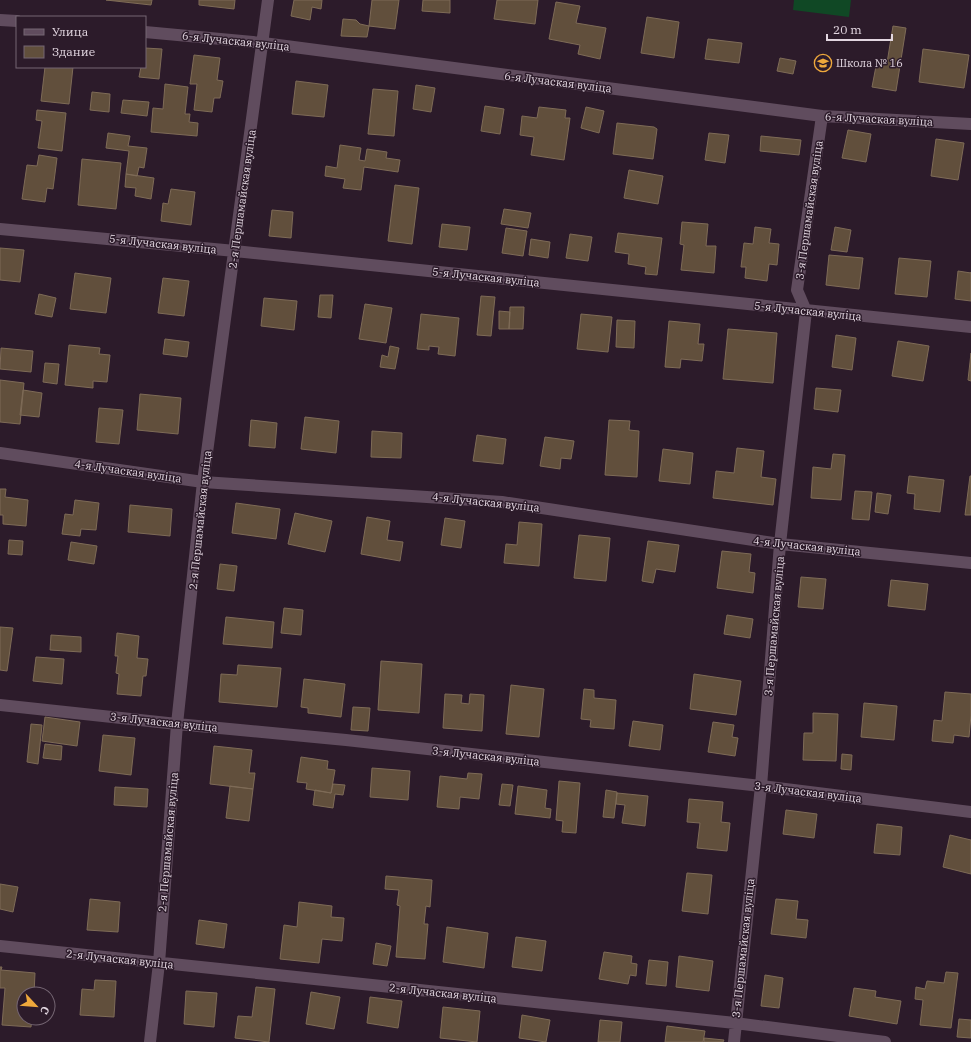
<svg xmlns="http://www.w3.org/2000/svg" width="971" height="1042" font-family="'IBM Plex Serif',serif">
<rect width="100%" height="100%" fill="#2c1b2a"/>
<!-- green -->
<path fill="#104825" d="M794,0h57l-2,17 -56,-7z"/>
<!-- building -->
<path fill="#614f3c" stroke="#7e6b57" d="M106,0h46l-1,5z
M199,0h36l-1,9 -35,-4z
M294,0h28l-1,9 -9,-2 -2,13 -19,-4z
M372,0h27l-4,29 -26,-3z
M423,0h27v13l-28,-2z
M497,0h41l-3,24 -41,-5z
M556,2l24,4 -4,17 30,5 -6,31 -22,-5 2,-9 -31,-6z
M647,17l32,5 -5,36 -33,-5z
M343,19l13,1 4,4 9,2 -2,11 -26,-1z
M893,26l13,2 -10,63 -24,-4 5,-26 10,2z
M708,39l34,4 -3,20 -34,-4z
M145,48l17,1 -3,30 -20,-2 2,-10h4z
M923,49l46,6 -5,33 -45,-6z
M194,55l26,3 -3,22 6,1 -3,17h-6l-2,14 -18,-2 3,-26h-7z
M780,58l16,3 -3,13 -16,-3z
M45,67h28l-4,37 -28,-3z
M296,81l32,4 -4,32 -32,-3z
M165,84l23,3 -3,27h5l-1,8 9,1 -1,13 -46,-4 2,-24 10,1z
M416,85l19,3 -4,24 -18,-3z
M373,89l25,2 -4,45 -26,-2z
M92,92l18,2 -1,18 -19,-2z
M123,100l26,2 -2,14 -26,-3z
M485,106l19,3 -4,25 -19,-3z
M539,107l27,3 -1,8h5l-6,42 -33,-5 3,-18 -14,-2 2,-19 15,2z
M586,107l18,4 -5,22 -18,-5z
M37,110l29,3 -4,38 -24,-3 4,-27 -6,-1z
M617,123l37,4 3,2 -4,30 -40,-5z
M848,130l23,4 -5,28 -24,-4z
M108,133l22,3 -2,10 19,2 -3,20 -5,-1 -2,9 -11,-2 3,-23 -23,-3z
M709,133l20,2 -4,28 -20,-3z
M761,136l40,4 -2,15 -39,-4z
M936,139l28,4 -6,37 -27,-4z
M340,145l21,3 -2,12 6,1 2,-12 20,3 -1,6 14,2 -2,12 -34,-5 -3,23 -18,-2 2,-9 -20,-3 1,-10 11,2z
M39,155l18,3 -4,31 -6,-1 -2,14 -23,-3 5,-34 10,1z
M82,159l39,4 -5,46 -38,-4z
M629,170l34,6 -5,28 -34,-6z
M126,174l28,4 -3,21 -16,-3 1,-8 -11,-1z
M395,185l24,3 -7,56 -24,-3z
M171,189l24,3 -4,33 -30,-4 2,-18 5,1z
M504,209l27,4 -3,15 -27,-4z
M272,210l21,2 -2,26 -22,-2z
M682,222l26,2 -2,22h10l-2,27 -33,-3 3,-25 -4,-1z
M442,224l28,3 -3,23 -28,-3z
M755,227l16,2 -2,14 10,1 -2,21 -8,-1 -2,17 -22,-3 1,-11h-5l3,-24 9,1z
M835,227l16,3 -4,22 -16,-2z
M506,228l21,3 -4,25 -21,-3z
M618,233l44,5 -5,37 -12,-1 1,-7 -18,-3 1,-10 -14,-2z
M570,234l22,3 -4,24 -22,-3z
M531,239l19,3 -2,16 -19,-3z
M0,248l24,2 -4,32 -20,-2z
M829,255l34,3 -4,31 -33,-4z
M899,258l32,3 -4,36 -32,-3z
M958,271l13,2v-1v29l-16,-2z
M75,273l36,5 -5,35 -36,-4z
M163,278l26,3 -5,35 -26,-3z
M39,294l17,4 -4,19 -17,-3z
M320,295h13l-2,23 -13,-1z
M481,296l14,1 -4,39 -14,-1z
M264,298l33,3 -3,29 -33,-4z
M365,304l27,4 -6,35 -27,-4z
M510,307h14l-1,22h-14z
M499,311l11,1 -1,17h-10z
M421,314l38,4 -4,38 -17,-2 1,-7 -10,-1v4l-12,-1z
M581,314l31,3 -4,35 -31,-3z
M617,320l18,1 -1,27 -18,-1z
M669,321l31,3 -2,20h6l-2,17 -21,-2 -1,9 -15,-1z
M728,329l49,4 -4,50 -50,-4z
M836,335l20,3 -4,32 -20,-3z
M165,339l24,3 -2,15 -24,-3z
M898,341l31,5 -6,35 -31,-5z
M69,345l31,3 -1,6 11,1 -3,27 -14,-1v7l-28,-3z
M390,346l9,2 -4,21 -15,-2 2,-12 6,2z
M1,348l32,3 -2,21 -31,-3z
M971,353v28l-3,-1z
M45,363l14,1 -2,20 -14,-2z
M0,380l24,3 -4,41 -20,-2z
M816,388l25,2 -3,22 -24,-3z
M23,390l19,3 -3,24 -19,-2z
M140,394l41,4 -3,36 -41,-4z
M99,408l24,2 -4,34 -23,-2z
M305,417l34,4 -3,32 -35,-4z
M251,420l26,3 -2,25 -26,-2z
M609,420l21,1 -1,9 10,1 -2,46 -32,-2z
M372,431l30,2 -1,25 -30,-1z
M477,435l29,4 -3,25 -30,-3z
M545,437l29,4 -3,18 -10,-1 -1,11 -20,-3z
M737,448l27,3 -3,26 15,2 -3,26 -60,-7 3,-27 18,2z
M663,449l30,4 -3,31 -31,-3z
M833,454l12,1 -4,45 -30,-2 2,-31 18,2z
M909,476l35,4 -4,32 -26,-3 1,-15 -8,-1z
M970,476h1v39h-6z
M0,489h6l-1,8 23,3 -2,26 -23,-2v-9h-3z
M855,491l17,1 -3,28 -17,-1z
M877,493l14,2 -3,19 -13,-2z
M75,500l24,3 -3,27 -15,-1 -1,7 -18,-2 3,-20 8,1z
M236,503l44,6 -4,30 -44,-6z
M130,505l42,4 -2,27 -42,-4z
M295,513l37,8 -7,31 -37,-8z
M367,517l23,4 -3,19 16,2 -3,19 -39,-7z
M445,518l20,3 -4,27 -20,-3z
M519,522l23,2 -3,42 -35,-3 2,-19 11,1z
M579,535l31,3 -4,43 -32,-3z
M9,540l14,1 -1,14 -14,-1z
M648,541l31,4 -4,27 -19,-3 -3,14 -11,-2z
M71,542l26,4 -3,18 -26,-4z
M722,551l29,3 -2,18 6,1 -2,20 -36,-5z
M220,564l17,2 -3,25 -17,-2z
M801,577l25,2 -3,30 -25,-2z
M891,580l37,4 -3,26 -37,-4z
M284,608l19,2 -2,25 -20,-2z
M727,615l26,4 -3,19 -26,-4z
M226,617l48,5 -2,26 -49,-4z
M0,627l13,1 -6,43 -7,-1z
M117,633l22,3 -2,22 11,1 -2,17h-3l-2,20 -24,-2 2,-20 -3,-1 2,-17h-3z
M51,635l30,2v15l-31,-2z
M36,657l28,2 -2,25 -29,-3z
M381,661l41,3 -3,49 -41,-3z
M238,665l43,3 -4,39 -58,-5 2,-28 16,1z
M694,674l47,7 -5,34 -46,-6z
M304,679l41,5 -4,33 -33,-4v-5l-7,-1z
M511,685l33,4 -5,48 -33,-3z
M584,689l10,1v8l22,2 -2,29 -24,-2 1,-7 -10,-1z
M945,692l26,2v21l-2,22 -15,-2 -1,8 -21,-2 2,-21 8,1z
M445,694l17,1 -1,8 8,1 1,-10 14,1 -2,36 -39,-3z
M864,703l33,3 -3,34 -33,-3z
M353,707l17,1 -2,23 -17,-1z
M813,713l25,1 -2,47 -33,-1 1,-27h9z
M45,717l35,5 -3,24 -35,-5z
M633,721l30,4 -3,25 -31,-4z
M713,722l21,3 -2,12 6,1 -3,18 -27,-4z
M31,724l11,1 -4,39 -11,-2z
M103,735l32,3 -4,37 -32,-4z
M45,744l17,2 -1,14 -18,-2z
M214,746l38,4 -3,23h6l-2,16 -43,-5z
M842,754l10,1 -1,15 -10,-1z
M301,757l27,4 -1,8 8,1 -4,23 -25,-4 1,-6 -10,-1z
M372,768l38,3 -2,29 -38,-3z
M468,773l14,1 -3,25 -19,-2 -1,12 -22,-2 3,-31 27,3z
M559,781l21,2 -4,50 -14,-1 1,-11 -7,-1z
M333,784l12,1 -2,10 -8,-1 -2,14 -20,-3 2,-15 16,3z
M502,784l11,1 -3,21 -11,-1z
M230,786l23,3 -4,32 -23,-3z
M518,786l29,4 -2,18 6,1 -1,9 -35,-4z
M115,787l33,2 -1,18 -33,-2z
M606,790l11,2 -3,26 -11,-1z
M617,793l31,3 -3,30 -23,-3 3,-18 -9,-1z
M689,799l34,3 -2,20 9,1 -3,28 -30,-3 3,-25 -13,-1z
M786,810l31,4 -3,24 -31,-4z
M877,824l25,3 -2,28 -26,-2z
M950,835l21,5v34l-28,-7z
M687,873l25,2 -4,39 -26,-3z
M386,876l46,4 -2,27 -4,-1 -2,18h4l-3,35 -29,-2 4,-51 -3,-1 2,-15 -14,-1z
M0,884l18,3 -5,25 -13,-3z
M90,899l30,3 -2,30 -31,-2z
M776,899l22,2 -2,18 12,1 -2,18 -35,-4z
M299,902l33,4 -1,11 13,1 -2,23 -20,-2 -3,24 -39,-4 4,-34 13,2z
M199,920l28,4 -3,24 -28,-4z
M447,927l41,6 -4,35 -41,-6z
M516,937l30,4 -4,30 -30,-4z
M376,943l15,3 -4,20 -14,-2z
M604,952l28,4 -1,7 6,1 -1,12 -6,-1 -2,9 -29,-5z
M679,956l34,5 -4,30 -33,-4z
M649,960l19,2 -2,24 -20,-2z
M0,967h2l-1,3 34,3 -1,21h-10v24h8l-1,9 -29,-2 3,-37h-5z
M946,972l12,1 -7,55 -31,-3 3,-25 -8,-1 1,-12 9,2 2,-8 17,2z
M765,975l18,3 -4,30 -18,-2z
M95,980l21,1 -2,36 -34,-2 2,-26 12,1z
M256,987l19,2 -6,53 -34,-4 3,-22 14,1z
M854,988l22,3 -1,6 26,4 -4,23 -48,-8z
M186,991l31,2 -3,34 -30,-3z
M311,992l29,5 -6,32 -28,-5z
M370,997l32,4 -4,27 -31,-5z
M443,1007l37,4 -3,31 -37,-4z
M522,1015l28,5 -4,22 -27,-4z
M959,1019l12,1v18l-14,-1z
M600,1020l22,2 -2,20h-22z
M667,1026l38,5 -2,11h-38z
M704,1038l20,2 -1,2h-19z"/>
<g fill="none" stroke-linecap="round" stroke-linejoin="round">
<!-- street -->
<path stroke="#604c5e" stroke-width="12" d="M0,20l17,1
M145,32l118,11 559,73 149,8
M0,229l235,22 736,76
M0,453l203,29 299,20 278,42 191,19
M0,705l177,19 169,16 415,46 210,26
M0,946l735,77 150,19
M150,1042l9,-79 18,-239 26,-242 65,-482
M734,1042l27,-256 19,-242 26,-233 -9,-21 25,-174"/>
</g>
<!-- icons -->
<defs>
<symbol id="school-ring" viewBox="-11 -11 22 22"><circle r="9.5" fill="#2c1b2a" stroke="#eea83c" stroke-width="1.5"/><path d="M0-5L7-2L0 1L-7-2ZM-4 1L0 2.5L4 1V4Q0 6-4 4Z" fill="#eea83c"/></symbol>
</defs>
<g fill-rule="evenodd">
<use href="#school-ring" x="813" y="53" width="20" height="20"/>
</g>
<g text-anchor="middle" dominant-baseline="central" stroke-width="3" stroke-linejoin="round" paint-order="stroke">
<!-- street labels -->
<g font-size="11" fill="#e2d6e0" stroke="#2c1b2a">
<text transform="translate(236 41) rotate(6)">6-я Лучаская вуліца</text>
<text transform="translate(558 82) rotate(7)">6-я Лучаская вуліца</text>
<text transform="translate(879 119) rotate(3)">6-я Лучаская вуліца</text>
<text transform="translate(242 199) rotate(-82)">2-я Першамайская вуліца</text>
<text transform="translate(809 210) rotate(-82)">3-я Першамайская вуліца</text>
<text transform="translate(163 244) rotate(6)">5-я Лучаская вуліца</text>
<text transform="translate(486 277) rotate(6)">5-я Лучаская вуліца</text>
<text transform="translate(808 311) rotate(6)">5-я Лучаская вуліца</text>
<text transform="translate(128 471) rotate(8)">4-я Лучаская вуліца</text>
<text transform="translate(486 502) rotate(6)">4-я Лучаская вуліца</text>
<text transform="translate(200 520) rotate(-84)">2-я Першамайская вуліца</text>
<text transform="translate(807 546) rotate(6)">4-я Лучаская вуліца</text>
<text transform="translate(774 626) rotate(-85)">3-я Першамайская вуліца</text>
<text transform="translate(164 722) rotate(6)">3-я Лучаская вуліца</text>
<text transform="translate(486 756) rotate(6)">3-я Лучаская вуліца</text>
<text transform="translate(808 792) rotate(7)">3-я Лучаская вуліца</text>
<text transform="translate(168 842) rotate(-85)">2-я Першамайская вуліца</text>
<text transform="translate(743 948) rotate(-84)">3-я Першамайская вуліца</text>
<text transform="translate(120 959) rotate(6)">2-я Лучаская вуліца</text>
<text transform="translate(443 993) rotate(6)">2-я Лучаская вуліца</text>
</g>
<!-- poi labels -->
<g font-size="11" fill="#e2d6e0" stroke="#2c1b2a" text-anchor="start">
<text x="836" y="63">Школа № 16</text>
</g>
</g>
<!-- legend -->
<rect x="16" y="16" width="130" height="52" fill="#2c1b2a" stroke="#756673"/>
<rect x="24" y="29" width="20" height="6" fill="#604c5e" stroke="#756673"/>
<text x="52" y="36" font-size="12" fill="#e2d6e0">Улица</text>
<rect x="24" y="46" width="20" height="12" fill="#614f3c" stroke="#756673"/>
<text x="52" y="56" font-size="12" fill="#e2d6e0">Здание</text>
<!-- north arrow -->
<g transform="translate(36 1006) rotate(116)"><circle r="19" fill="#2c1b2a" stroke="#756673"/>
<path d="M0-3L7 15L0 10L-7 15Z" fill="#eea83c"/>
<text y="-6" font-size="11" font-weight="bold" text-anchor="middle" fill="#e2d6e0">С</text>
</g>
<!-- scale -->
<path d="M827 34v6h65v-6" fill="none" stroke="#e2d6e0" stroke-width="2"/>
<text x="833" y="34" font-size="12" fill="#e2d6e0" stroke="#2c1b2a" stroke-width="3" paint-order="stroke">20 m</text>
</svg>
